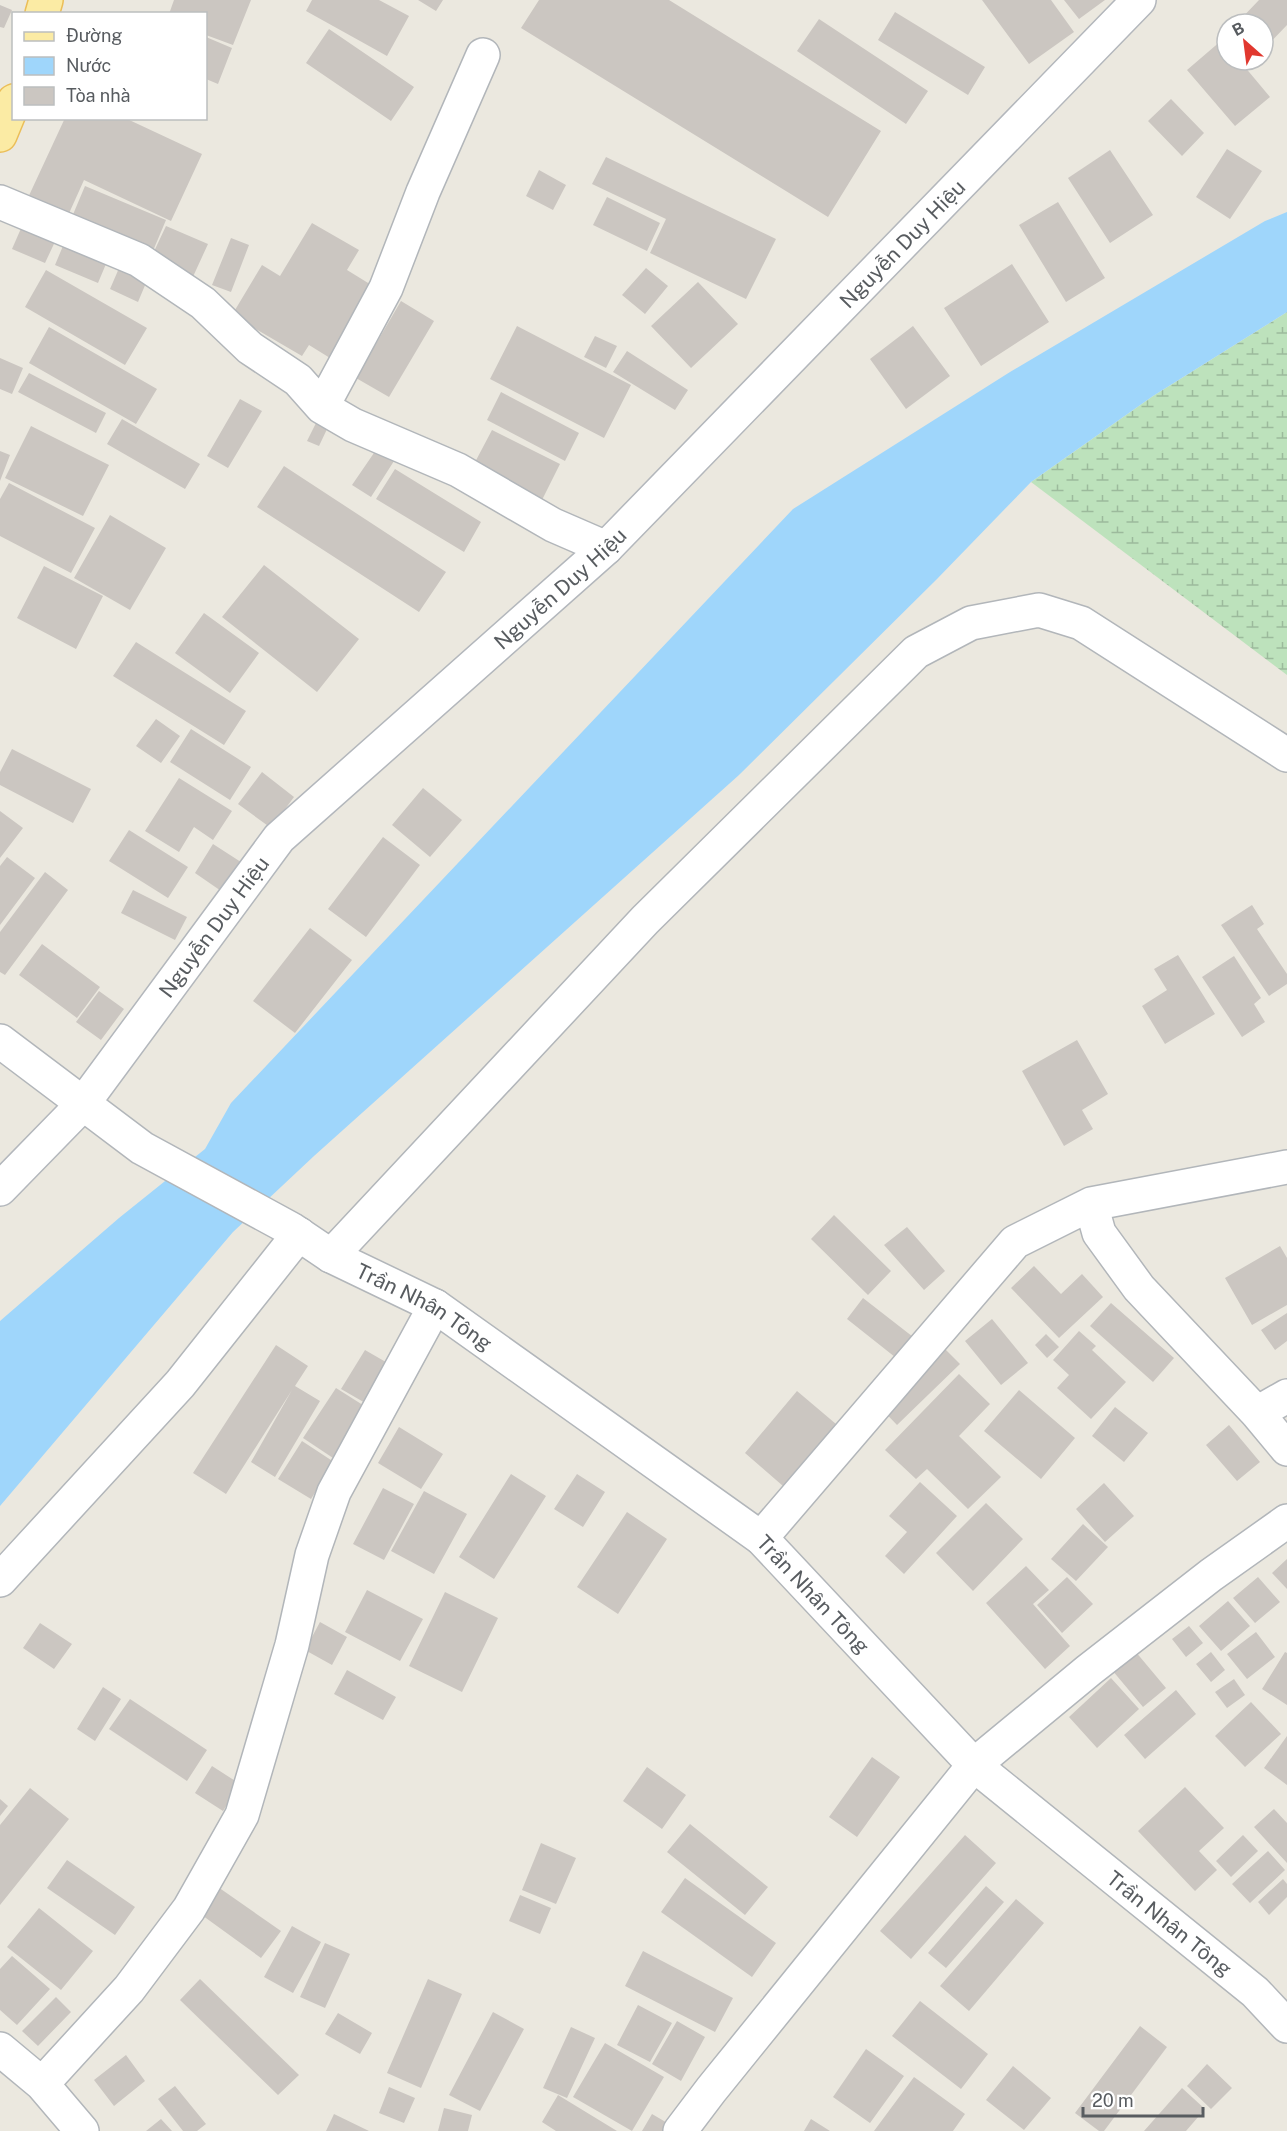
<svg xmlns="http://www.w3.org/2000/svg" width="1287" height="2131" font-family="'Public Sans',sans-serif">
<defs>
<pattern id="wetland-marsh" width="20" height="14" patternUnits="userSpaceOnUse" patternTransform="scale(1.5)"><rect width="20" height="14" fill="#bde2bc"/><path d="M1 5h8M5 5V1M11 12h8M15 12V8" fill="none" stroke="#9cba9c"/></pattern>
</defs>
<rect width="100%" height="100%" fill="#ebe8df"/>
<!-- wetland -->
<path fill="url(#wetland-marsh)" d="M1287,312v363l-256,-193 122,-86z"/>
<!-- water -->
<path fill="#9fd6fb" d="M1287,212v100l-134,84 -122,86 -94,97 -198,196 -425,381 -81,76 -233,274v-185l119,-103 86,-69 26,-46 562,-594 217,-137 255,-151z"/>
<!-- building -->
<path fill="#cbc6c1" d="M174,0h77l-18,45 -27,-10v-21h-37z
M312,0h67l30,16 -22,40 -81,-45z
M418,0h25l-7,11z
M539,0h130l212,131 -53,86 -307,-189z
M982,0h69l23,32 -45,32z
M1064,0h41l-26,19z
M1259,0h28v25l-24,25v-26h-27z
M0,5l12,5 -8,18 -4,-1z
M895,12l90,55 -17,28 -90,-55z
M819,19l109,72 -22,33 -109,-73z
M329,29l85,58 -23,34 -85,-58z
M206,37l26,11 -14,36 -12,-5z
M1222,40l5,6v14h12l31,37 -35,29 -48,-56z
M1171,99l33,34 -22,23 -34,-35z
M65,118h60l77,36 -31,67 -87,-41 -18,40 -40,-18z
M1227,149l35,22 -32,48 -34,-22z
M1110,150l43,65 -43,28 -42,-65z
M606,157l170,82 -30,60 -96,-46 16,-34 -74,-35z
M539,170l27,15 -13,25 -27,-14z
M85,186l81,34 -16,38 -81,-34z
M607,197l53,26 -13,28 -54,-26z
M1058,202l47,76 -39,24 -47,-77z
M26,217l34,14 -15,32 -33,-14z
M312,223l47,27 -12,20 26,16 -43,72 -21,-13 -7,11 -70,-41 30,-50 18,11z
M166,226l42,18 -17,37 -42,-19z
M68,234l43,18 -13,31 -43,-18z
M231,238l18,7 -18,47 -19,-7z
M123,259l28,12 -13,31 -28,-13z
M1012,264l37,58 -68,44 -37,-58z
M646,268l22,18 -23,28 -23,-19z
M46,270l101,58 -22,37 -100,-58z
M698,282l40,42 -47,44 -40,-42z
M401,301l33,20 -45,76 -33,-19z
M517,326l114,59 -27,53 -114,-59z
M913,326l37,50 -44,33 -36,-50z
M49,327l108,62 -21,35 -107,-61z
M595,336l22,10 -11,22 -22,-11z
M627,351l61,39 -13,20 -62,-38z
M0,358l23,10 -11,26 -12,-5z
M29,373l77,40 -10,20 -78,-41z
M501,392l78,41 -14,28 -78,-41z
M240,399l22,12 -34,57 -21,-12z
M122,419l78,45 -15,25 -78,-45z
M317,421l11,6 -9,19 -12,-5z
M31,426l78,39 -26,51 -78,-38z
M492,430l68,34 -18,36 -69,-34z
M376,450l18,11 -23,36 -19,-12z
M0,451l10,4 -10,26z
M284,466l162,106 -27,40 -162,-105z
M395,469l86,53 -17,30 -88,-53z
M9,483l86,45 -24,45 -71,-37v-37z
M110,515l56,33 -36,62 -56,-32z
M264,565l95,74 -42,53 -95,-75z
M44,566l59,30 -27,53 -59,-31z
M204,613l55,40 -29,40 -55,-40z
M136,642l110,69 -22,34 -111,-69z
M156,719l24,17 -19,27 -25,-17z
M191,729l60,38 -21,33 -60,-38z
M12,749l79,40 -18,34 -73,-38v-13z
M262,772l32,25 -23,31 -33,-24z
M179,778l53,33 -19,29 -19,-13 -15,25 -34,-21z
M423,788l39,32 -32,37 -38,-32z
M0,811l23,17 -23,30z
M129,830l59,37 -20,31 -59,-37z
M383,837l37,28 -54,72 -38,-28z
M213,844l31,20 -20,29 -29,-20z
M7,857l28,21 -35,47v-59z
M45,872l23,18 -63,85 -5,-3v-40z
M133,890l54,27 -12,23 -54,-27z
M1252,905l12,19 -7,5 30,45v10l-18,12 -48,-71z
M310,928l42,32 -57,73 -42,-32z
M42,944l58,43 -23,31 -58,-43z
M1178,955l37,59 -50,30 -23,-38 25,-16 -13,-21z
M1234,956l27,42 -7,6 11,18 -23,15 -40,-60z
M99,991l25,18 -23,31 -25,-18z
M1077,1040l31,54 -26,16 11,19 -29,17 -42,-75z
M834,1215l57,56 -23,24 -57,-56z
M907,1227l38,44 -21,19 -40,-45z
M1280,1246l7,12v47l-35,20 -27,-47z
M1034,1266l27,28 21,-20 21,23 -44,41 -48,-50z
M863,1298l54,42 -17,21 -53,-42z
M1111,1303l63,55 -21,24 -63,-56z
M1287,1313v28l-12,9 -14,-20z
M992,1319l36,44 -27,22 -36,-44z
M1079,1331l17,15 -4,4 34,32 -35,37 -34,-31 12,-13 -16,-15z
M1046,1334l13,13 -12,11 -12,-13z
M937,1341l23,23 -63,61 -22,-23z
M276,1345l32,21 -13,20 25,15 -45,76 -24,-15 41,-72 -66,104 -33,-21z
M365,1350l26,15 -24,39 -26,-15z
M959,1374l31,30 -31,32 42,41 -33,32 -41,-40 -11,10 -31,-29z
M336,1388l30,19 -33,51 -30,-20z
M1019,1390l56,48 -34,41 -57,-48z
M797,1391l39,33 -53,62 -38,-33z
M1115,1407l33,26 -24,29 -32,-26z
M1229,1425l31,37 -23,19 -31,-36z
M399,1427l44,27 -22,35 -43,-26z
M302,1441l32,21 -23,37 -33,-20z
M511,1474l35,22 -52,83 -35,-22z
M577,1474l28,18 -22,35 -29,-18z
M920,1482l37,34 -53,58 -19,-18 22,-24 -18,-16z
M1104,1483l30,33 -29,26 -29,-33z
M383,1488l31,16 -30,56 -31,-16z
M424,1491l43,23 -33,60 -43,-23z
M986,1503l37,36 -50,52 -37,-38z
M627,1512l40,27 -49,75 -41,-27z
M1083,1524l25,23 -32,34 -25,-22z
M1287,1559v30l-15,-16z
M1026,1566l23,24 -16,14 37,42 -25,23 -59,-66z
M1067,1577l26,27 -31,29 -25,-28z
M1258,1577l22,25 -25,21 -22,-25z
M367,1590l56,29 -23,42 -55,-29z
M445,1592l53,26 -36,74 -53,-26z
M1228,1601l22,25 -29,25 -22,-25z
M320,1622l27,15 -15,28 -27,-15z
M40,1623l32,21 -18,25 -31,-21z
M1189,1626l14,17 -17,14 -14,-18z
M1256,1632l19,25 -28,22 -20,-25z
M1130,1645l36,43 -23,19 -36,-43z
M1211,1652l14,18 -14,12 -15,-18z
M1285,1652l2,1v52l-25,-16z
M347,1670l49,27 -13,23 -49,-26z
M1111,1678l28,31 -42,39 -28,-31z
M1234,1679l11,16 -18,13 -12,-16z
M103,1687l18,12 -26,42 -18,-12z
M1176,1690l20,24 -51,45 -21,-24z
M130,1699l77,51 -20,31 -78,-52z
M1251,1702l30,32 -36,33 -30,-31z
M1287,1736v49l-23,-17z
M872,1757l28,20 -43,60 -28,-20z
M212,1766l28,18 -17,27 -28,-18z
M647,1767l39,28 -24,34 -39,-28z
M1185,1787l39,41 -25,23 18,19 -22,21 -57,-60z
M30,1788l39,31 -69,86v-80z
M0,1799l8,7 -8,10z
M1274,1809l13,14v40l-33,-36z
M690,1824l78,63 -23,28 -78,-63z
M965,1835l31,28 -85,96 -31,-28z
M1243,1835l15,16 -27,26 -15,-16z
M541,1843l35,15 -20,46 -34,-14z
M1268,1851l17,19 -35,33 -18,-19z
M67,1860l68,47 -20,28 -68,-47z
M685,1878l91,65 -24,34 -91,-65z
M1283,1879l4,5v13l-18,18 -11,-13z
M986,1886l18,16 -58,66 -18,-15z
M218,1887l63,44 -20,27 -62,-45z
M520,1895l31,13 -11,26 -31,-13z
M1016,1899l28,24 -75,88 -29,-25z
M39,1908l54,43 -32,39 -54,-43z
M292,1926l29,16 -28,51 -29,-16z
M325,1943l25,11 -25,54 -25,-11z
M643,1951l90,47 -18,34 -90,-46z
M12,1956l38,33 -33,36 -17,-15v-41z
M200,1979l99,96 -21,20 -98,-95z
M428,1979l34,15 -41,94 -34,-15z
M56,1997l15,15 -33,34 -16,-15z
M920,2001l68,53 -27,35 -69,-53z
M638,2005l34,18 -22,39 -33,-17z
M493,2012l31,17 -44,82 -31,-16z
M338,2013l34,20 -12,21 -35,-20z
M677,2021l28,16 -24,44 -29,-17z
M1140,2026l27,21 -63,84h-5l-24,-18z
M571,2027l24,11 -28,60 -24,-10z
M605,2043l59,34 -32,54 -59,-34z
M866,2049l38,27 -34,47 -37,-26z
M126,2055l19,26 -31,25 -20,-26z
M1207,2064l25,24 -21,21 -24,-23z
M1013,2066l38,32 -27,32 -38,-30z
M914,2077l51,37 -12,17h-79z
M175,2086l31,38 -9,7h-14l-25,-32z
M389,2087l26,11 -11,25 -25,-10z
M1182,2088l23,21 -19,22h-42z
M558,2095l59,36h-61l-14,-9z
M444,2108l28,7 -4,16h-30z
M334,2114l35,17h-43z
M652,2114l29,17h-39z
M161,2119l11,12h-26z
M811,2119l19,12h-26z"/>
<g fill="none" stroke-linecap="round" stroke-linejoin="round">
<defs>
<path id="minor" d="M0,202l139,58 64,43 47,45 48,32 24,27 31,18 105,45 95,55 53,23
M322,407l64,-119 37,-96 60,-137
M1091,1204l8,29 40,55 118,125 30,36
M331,1256l314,-336 271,-268 55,-29 68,-13 42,13 206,132
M1257,1413l30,-17
M761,1538l254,-296 76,-38 196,-37
M0,1580l180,-196 119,-150
M0,2049l42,35 40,47
M42,2084l87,-95 60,-80 53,-94 50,-170 20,-90 22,-63 101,-186
M680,2131l31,-41 263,-325 115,-95 122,-95 76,-54"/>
<g id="tertiary">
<path id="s1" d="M0,1041l142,107 149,81 40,27 104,50 326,232 213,227 281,227 32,34"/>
</g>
<g id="secondary">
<path id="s2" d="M0,1189l82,-84 197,-267 327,-290 533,-548"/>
</g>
<path id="primary" d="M42,14l4,-14
M0,135l14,-34"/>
</defs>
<!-- minor casing -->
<use href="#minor" stroke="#b2b6ba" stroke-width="36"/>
<!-- tertiary casing -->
<use href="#tertiary" stroke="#b2b6ba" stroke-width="36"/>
<!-- secondary casing -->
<use href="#secondary" stroke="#b3b7bc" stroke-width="36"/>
<!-- primary casing -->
<use href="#primary" stroke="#ebbe58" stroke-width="36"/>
<!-- minor -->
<use href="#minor" stroke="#fff" stroke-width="33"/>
<!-- tertiary -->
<use href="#tertiary" stroke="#fff" stroke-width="33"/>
<!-- secondary -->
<use href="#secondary" stroke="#fff" stroke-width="33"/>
<!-- primary -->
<use href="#primary" stroke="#fbeba4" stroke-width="33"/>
</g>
<g text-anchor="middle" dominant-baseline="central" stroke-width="4.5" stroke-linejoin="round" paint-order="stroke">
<!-- street labels -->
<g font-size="21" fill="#585c60" stroke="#fff">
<text stroke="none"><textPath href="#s2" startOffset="1311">Nguyễn Duy Hiệu</textPath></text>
<text stroke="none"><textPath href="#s2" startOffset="825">Nguyễn Duy Hiệu</textPath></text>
<text stroke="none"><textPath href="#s2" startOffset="339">Nguyễn Duy Hiệu</textPath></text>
<text stroke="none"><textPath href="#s1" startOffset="502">Trần Nhân Tông</textPath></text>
<text stroke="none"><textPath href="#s1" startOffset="988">Trần Nhân Tông</textPath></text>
<text stroke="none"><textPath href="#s1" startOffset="1474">Trần Nhân Tông</textPath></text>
</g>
</g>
<!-- legend -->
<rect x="12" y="12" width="195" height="108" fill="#ffffff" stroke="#bcbebf" stroke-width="1.5"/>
<rect x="24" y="32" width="30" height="9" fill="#fbeba4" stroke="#bcbebf" stroke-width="1.5"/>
<text x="66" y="42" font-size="18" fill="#585c60">Đường</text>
<rect x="24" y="57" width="30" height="18" fill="#9fd6fb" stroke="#bcbebf" stroke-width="1.5"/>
<text x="66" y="72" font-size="18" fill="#585c60">Nước</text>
<rect x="24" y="87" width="30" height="18" fill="#cbc6c1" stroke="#bcbebf" stroke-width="1.5"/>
<text x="66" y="102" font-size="18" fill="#585c60">Tòa nhà</text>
<!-- north arrow -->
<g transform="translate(1245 42) rotate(332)"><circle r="28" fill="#ffffff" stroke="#bcbebf" stroke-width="1.5"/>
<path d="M0-4.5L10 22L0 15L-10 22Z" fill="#e1382f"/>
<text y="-9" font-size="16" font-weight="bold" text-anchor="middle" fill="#585c60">B</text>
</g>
<!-- scale -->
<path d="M1083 2107v9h120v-9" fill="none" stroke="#585c60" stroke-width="3"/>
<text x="1092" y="2107" font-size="18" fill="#585c60" stroke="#ffffff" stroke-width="4.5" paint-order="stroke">20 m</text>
</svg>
